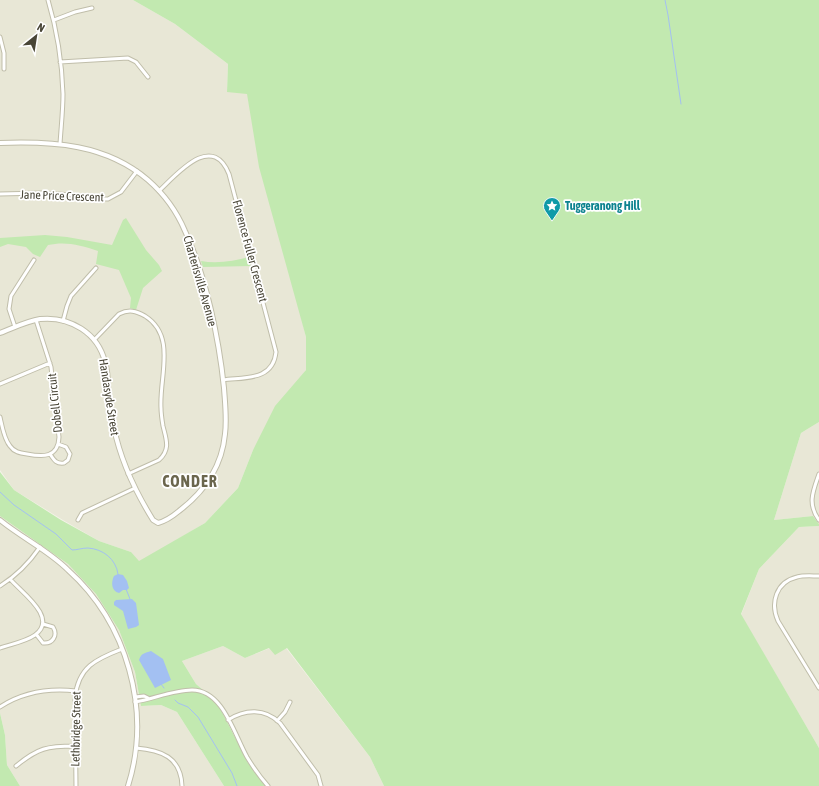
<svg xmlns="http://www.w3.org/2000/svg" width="819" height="786" font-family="'Asap Condensed',sans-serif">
<rect width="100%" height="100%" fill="#f4f3e8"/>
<!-- residential -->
<path fill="#e8e7d6" d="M0,0h133l42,24 53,40 -1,28h20l59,245v33l-53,80 -15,38 -33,35 -72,43 -2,-14 -32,-11 -36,-21 -49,-30 -14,-20z
M819,422v102l-6,-8 -39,4 27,-87z
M0,516l68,48 28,30 23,36 16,42 6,34 20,-1 16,7 47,74h-204l-13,-21 -2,-30 -5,-22z
M819,526v222l-78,-133 18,-46 40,-42z
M223,646l22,12 25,-10h16l84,109 14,29h-118l-18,-23 -31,-61 -21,-18 -14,-23z"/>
<!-- green -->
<path fill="#c2e9b0" d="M133,0h686v422l-18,11 -27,87 39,-4 6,8v2l-20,1 -40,42 -18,45 78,134v38h-435l-14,-29 -83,-109 -12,7 -6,-7 -24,10 -22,-12 -41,15 14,23 21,18 31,61 18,23h-42l-47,-74 -16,-7 -20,1 -6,-34 -16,-42 -23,-36 -28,-30 -68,-48v-44l14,18 47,30 38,21 32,11 8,9 66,-38 33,-35 15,-38 22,-44 31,-36v-33l-47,-170 -12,-73 -20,-2 1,-28 -53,-40z
M126,218l20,32 13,15 3,6 -19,17 -7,22 -6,-2 1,-10 -12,-28 -23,-6 2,-13c-17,-6 -33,-10 -50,-6l-8,12 -7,-3 -7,-7 -18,-3 -8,3v-9l45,-3 22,2 45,8 11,-25z
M249,257l3,9 -49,1 -2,-6c16,3 33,0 48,-4z
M0,713l5,22 2,30 13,21h-20z"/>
<!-- water -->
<path fill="#a3c0f2" d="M118,574l5,1 4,6 2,7 -2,2h-4l-4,3c-8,-2 -8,-11 -5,-17z
M132,599l4,4 3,22 -3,2 -8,2 -5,-18 -9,-6v-3l2,-2z
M151,651l12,8 8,21 -16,8 -16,-28c2,-7 6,-7 12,-9z"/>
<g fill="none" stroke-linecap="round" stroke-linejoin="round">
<!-- stream -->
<path stroke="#a3c0f2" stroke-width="1" d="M665,0l3,15 13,89
M0,492l14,13 42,29 16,16c5,0 10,-2 16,-2 15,1 28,11 30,26
M126,589l4,10
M161,684l3,4
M175,700l3,3 10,4 10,10 34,56 5,13"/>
<defs>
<path id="minor" d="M48,0c9,30 14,63 15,94 0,17 -2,33 -3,50
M54,20l21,-8 17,-4
M0,37l4,16v16
M60,62l68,-4 8,4 12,15
M159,191c18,-17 53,-59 70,-17l47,178c-3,29 -31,25 -53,28
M0,194l41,-1 32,2 24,4h11l13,-7 16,-21
M63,321l4,-15 4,-10 25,-28
M15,327l-6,-18 2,-13 23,-36
M94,340l25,-26c10,-5 17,-3 26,2 32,20 14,61 16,92 0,6 1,12 2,18 3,13 8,23 -4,34l-31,14
M0,384l50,-21
M0,417c2,9 4,22 10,29 4,6 10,7 17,8 16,3 31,4 32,-17l-8,-70 -15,-47
M50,454c4,6 6,10 14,9l4,-3 2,-6 -4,-7 -8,-3
M819,474c-6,17 -12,30 0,46
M78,520l4,-7 53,-25
M819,576c-7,0 -15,-1 -22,1 -21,5 -27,26 -19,44l41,67
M0,586c16,-10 29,-23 40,-39
M36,634l7,9c10,1 15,-8 10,-16l-10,-3
M0,648c11,-4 25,-6 35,-13 24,-17 -14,-43 -25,-56
M135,697l9,-1 4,2
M135,702c18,-3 39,-12 57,-12 31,0 42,44 55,67 6,10 13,20 21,29
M0,707c23,-15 49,-19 76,-16
M228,720c17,-11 37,-12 52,3l38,52 3,11
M277,721l8,-9 5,-10
M136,748c25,2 45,9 46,38
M16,766c22,-18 31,-20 59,-20
M76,786l-1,-88c3,-31 21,-39 47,-49"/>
<path id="tertiary" d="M0,143c53,-2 106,1 148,37 16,14 29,32 37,51 21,45 34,108 39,157 1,15 3,31 1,46 -3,32 -21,58 -46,77 -6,5 -13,10 -21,12l-5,-3c-18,-29 -32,-58 -39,-92 -3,-13 -5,-26 -6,-39 0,-9 0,-18 -3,-27 -7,-29 -35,-46 -65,-43 -13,2 -27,9 -40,14
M0,520c22,18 48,30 68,50 59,53 84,140 60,216"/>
</defs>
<!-- minor casing -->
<use href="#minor" stroke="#c0beaa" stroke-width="5"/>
<!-- tertiary casing -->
<use href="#tertiary" stroke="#c0beaa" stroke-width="6"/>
<!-- minor -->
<use href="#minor" stroke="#fff" stroke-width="3"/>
<!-- tertiary -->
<use href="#tertiary" stroke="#fff" stroke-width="4"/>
</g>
<!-- icons -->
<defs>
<symbol id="sight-pin" viewBox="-11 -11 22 30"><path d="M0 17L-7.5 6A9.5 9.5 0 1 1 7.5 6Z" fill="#0f9aa8" stroke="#fff"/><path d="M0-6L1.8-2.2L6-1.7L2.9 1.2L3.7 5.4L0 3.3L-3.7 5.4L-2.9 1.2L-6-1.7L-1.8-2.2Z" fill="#fff"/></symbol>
</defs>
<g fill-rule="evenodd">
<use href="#sight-pin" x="542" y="196" width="20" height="27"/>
</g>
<g text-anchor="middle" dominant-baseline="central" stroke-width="3.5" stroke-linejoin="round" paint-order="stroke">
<!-- street labels -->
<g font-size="12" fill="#484536" stroke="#fff">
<text transform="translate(62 196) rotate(2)">Jane Price Crescent</text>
<text transform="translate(250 251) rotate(75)">Florence Fuller Crescent</text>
<text transform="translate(200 281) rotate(74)">Charterisville Avenue</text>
<text transform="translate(109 397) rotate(81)">Handasyde Street</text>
<text transform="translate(55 403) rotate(-96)">Dobell Circuit</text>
<text transform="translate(76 729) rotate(-89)">Lethbridge Street</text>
</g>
<!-- culture labels -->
<g font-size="12" font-weight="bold" fill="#0d838f" stroke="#fff" text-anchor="start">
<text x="565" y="206">Tuggeranong Hill</text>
</g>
<!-- district labels -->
<g font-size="16" font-weight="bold" letter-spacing="1" fill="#6b664d" stroke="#fff">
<text x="190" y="481">CONDER</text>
</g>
</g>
<!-- north arrow -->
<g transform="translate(36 36) rotate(30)" stroke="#ffffff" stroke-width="3" paint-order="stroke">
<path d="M0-3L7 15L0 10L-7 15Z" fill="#484536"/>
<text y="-6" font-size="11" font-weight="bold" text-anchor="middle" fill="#484536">N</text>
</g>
</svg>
